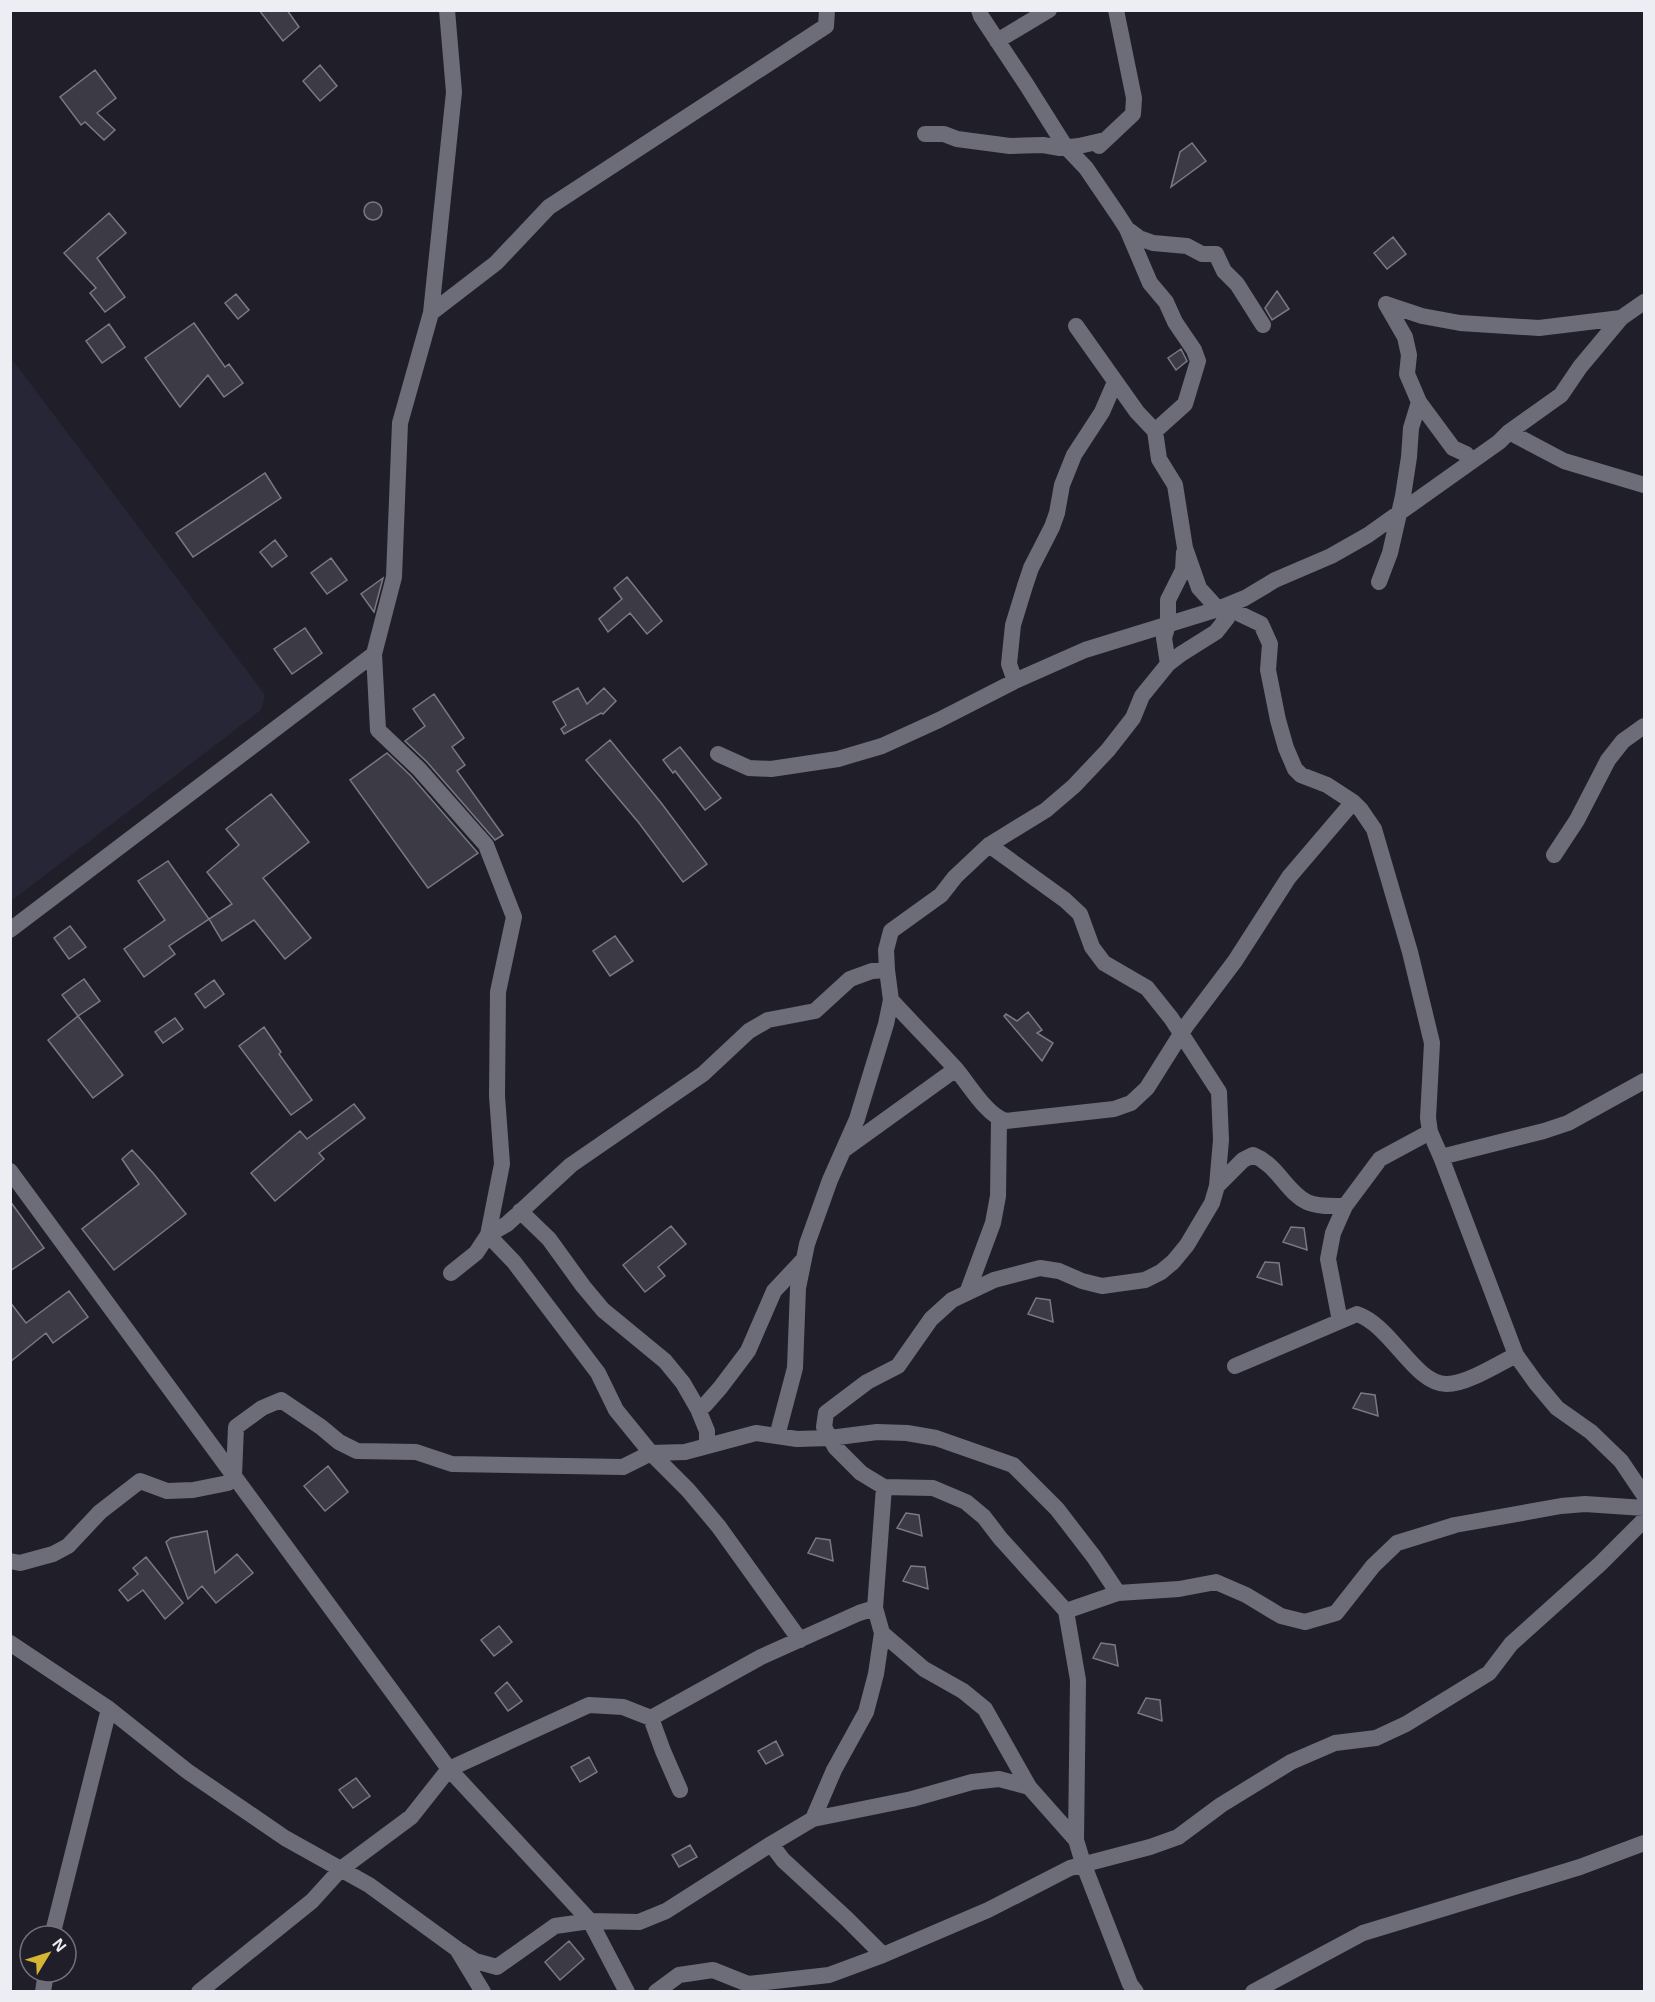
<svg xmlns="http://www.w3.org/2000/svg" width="1655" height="2002" font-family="Helvetica,sans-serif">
<rect width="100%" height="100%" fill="#201f29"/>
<!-- built -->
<path fill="#272636" d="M11,358l254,337 -4,15 -250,191z"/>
<!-- building -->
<path fill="#3b3a45" stroke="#797986" stroke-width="1.5" d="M259,10h28l12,17 -16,14z
M320,65l17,21 -17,15 -17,-20z
M95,70l21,28 -19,15 18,17 -11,10 -19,-18 -4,3 -21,-28z
M1192,143l14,18 -35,26 9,-35z
M364 211a9 9 0 1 1 18 0a9 9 0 1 1-18 0Z
M109,213l17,20 -29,25 28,39 -20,15 -15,-19 6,-5 -32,-35z
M1393,237l13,17 -19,15 -13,-16z
M1277,291l12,18 -17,11 -7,-12z
M236,294l13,16 -11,9 -13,-16z
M194,323l31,44 4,-3 14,19 -19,14 -16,-22 -28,32 -35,-49z
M109,324l16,23 -23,16 -16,-22z
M1181,349l6,12 -11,9 -8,-12z
M265,473l16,25 -88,59 -17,-24z
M275,540l12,16 -15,11 -12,-15z
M331,558l16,22 -20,14 -16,-21z
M627,577l35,44 -15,13 -17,-21 -22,19 -9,-13 23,-20 -8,-11z
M383,578l-9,34 -13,-18z
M305,628l17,25 -30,21 -18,-25z
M578,688l9,16 17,-16 12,13 -13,13 -2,-1 -37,21 -3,-5 5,-4 -13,-23z
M434,694l30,44 -12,9 13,18 -8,6 46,64 -8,5 -68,-78 -22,-21 20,-15 -12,-17z
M610,740l52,64 45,60 -24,18 -44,-59 -53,-63z
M680,747l41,51 -16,12 -30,-39 -2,2 -10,-13z
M387,753l24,23 67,77 -50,35 -78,-108z
M271,794l38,48 -46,36 48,60 -26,21 -31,-39 -32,21 -13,-22 23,-15 -25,-32 32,-27 -13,-16z
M168,861l41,58 -40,27 6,8 -31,23 -20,-28 41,-29 -27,-39z
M70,926l16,21 -17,12 -15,-21z
M615,936l18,25 -23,15 -17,-25z
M84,979l16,22 -22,15 -16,-21z
M214,980l10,14 -19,14 -10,-14z
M1028,1012l14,18 -5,3 16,10 -11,18 -38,-45 2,-2 11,7z
M78,1016l45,59 -30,23 -45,-58z
M175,1018l8,11 -20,14 -8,-11z
M264,1027l17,25 -2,2 33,46 -21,15 -52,-69z
M354,1104l11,14 -46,35 5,6 -49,42 -24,-28 49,-42 7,8z
M132,1150l21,23 33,41 -72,56 -32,-41 57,-45 -17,-25z
M10,1201l34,47 -34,23z
M671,1226l15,18 -28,23 7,9 -20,16 -22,-27z
M1291,1227l13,1 3,22 -24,-8z
M1265,1262l14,1 3,22 -25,-8z
M69,1291l19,26 -35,26 -7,-10 -36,29v-60l16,21z
M1036,1298l14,2 3,22 -25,-8z
M1361,1393l14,2 3,21 -25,-8z
M328,1466l20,26 -23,19 -21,-25z
M906,1513l13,2 3,21 -25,-8z
M207,1531l8,42 22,-19 16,19 -37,30 -14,-17 -14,13 -22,-57 5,-4z
M816,1538l14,2 3,21 -25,-8z
M146,1557l37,46 -18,16 -22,-29 -15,11 -9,-11 19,-16 -5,-6z
M911,1566l14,1 3,22 -25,-8z
M499,1626l13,16 -18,14 -13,-16z
M1101,1643l14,2 3,21 -25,-8z
M507,1682l15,19 -14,10 -13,-18z
M1146,1698l14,2 2,21 -24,-8z
M776,1741l7,14 -17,9 -8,-13z
M589,1757l8,15 -17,10 -9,-15z
M356,1778l14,18 -17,12 -14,-18z
M690,1845l7,12 -18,10 -7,-12z
M569,1941l15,18 -24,21 -15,-18z"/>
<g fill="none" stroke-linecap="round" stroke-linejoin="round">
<!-- minor -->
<path stroke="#6d6d79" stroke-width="16" d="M979,10l2,6 45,68 39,62 21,22 32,47 9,14 23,54 16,19 9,20 19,28 4,11 -13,43 -30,27
M997,41l52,-31
M925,134h19l13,5 53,7 33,-1 17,3 19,-2 26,-6
M1099,146l34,-32 1,-16 -18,-88
M1127,229l12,9 14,5 34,3 15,8h14l8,17 13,13 26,41
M1386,304l36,12 38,7 79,5 82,-10 23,-16
M431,313l23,-221 -7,-82
M1076,326l61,86 18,19 4,28 16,26 10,63 14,40 19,21 20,4 23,11 9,20 -2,26 10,50 8,28 9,21 6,6 26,10 26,17 8,8 13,19 36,123 22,91 -4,75 2,14 11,25 75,198 20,28 21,25 34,24 30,29 23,34
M1419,402l34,46 13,6 5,7
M1509,432l55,29 80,24
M1379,582l11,-29 13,-57 6,-39 2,-29 8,-26 -12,-28 2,-19 -4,-18 -19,-33
M1168,664l-4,-26 4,-14v-24l15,-30 1,-18
M1015,681l-6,-17 4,-39 12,-39 6,-18 21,-41 5,-14 5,-28 12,-30 28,-43 13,-30
M718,754l31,14 22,1 67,-10 44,-13 57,-26 76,-39 70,-31 133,-41 27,-11 30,-18 56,-24 37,-21 131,-93 10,-10 52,-37 19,-28 41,-49
M989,845l76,55 15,14 12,33 12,16 43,25 24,30 48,74 2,48 -4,46
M1554,855l23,-35 31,-60 15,-19 21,-15
M10,930l364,-276
M891,1000c21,23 43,45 64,68 14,16 31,47 51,53l108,-12 17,-6 16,-15 39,-62 49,-65 54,-84 64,-75
M845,1149l111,-80
M1441,1157l103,-26 24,-8 76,-42
M10,1171l439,598 141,152 37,71
M520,1211l29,28 34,47 20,24 62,51 18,22 15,26
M451,1273l25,-20 12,-18 19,-11 64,-59 132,-91 46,-43 19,-11 47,-9 35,-32 22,-8 15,-1 -1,-20 5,-19 50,-36 14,-18 34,-32 57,-35 28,-24 34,-36 25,-32 9,-22 26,-32 13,-10 35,-22 11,-14 -9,-9
M967,1293l26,-70 5,-27 1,-77
M1340,1321l-12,-62 5,-26 12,-27 35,-47 50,-27
M1235,1366l122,-52c35,12 58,71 90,70 20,0 51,-20 69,-29
M777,1436l18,-68 3,-80 9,-44 23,-64 27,-61 29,-95 5,-24 -4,-30
M707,1445v-14l-9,-22 7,-4 15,-17 28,-37 26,-60 30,-32
M10,1561l10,2 33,-9 15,-8 32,-34 40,-31 27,10 26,-1 35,-7 6,-8 2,-48 26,-19 19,-8 40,27 18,15 18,9 59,1 36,12 171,3 28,-14 34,-1 71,-19 41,6 33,-1 47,-6 30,1 29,5 77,27 44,44 37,48 24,36
M1066,1611l52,-18 61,-4 37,-7 30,13 35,21 24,6 31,-9 37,-47 24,-23 58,-18 106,-19 24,-2 59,4
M882,1633l42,36 39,22 22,18 44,78 47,53
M800,1640l-81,-113 -31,-37 -37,-37 -35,-43 -18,-37 -84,-111 -26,-27 14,-71 -5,-68 1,-104 16,-75 -28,-72 -67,-76 -41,-39 -4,-76 20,-77 6,-154 31,-110 65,-50 53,-56 277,-181 1,-16
M10,1643l99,66 78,62 98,67 84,47 88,64 26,43
M651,1718l12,33 17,39
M813,1819l21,-49 32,-58 10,-38 6,-41 -7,-25 9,-121
M52,1936l57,-227
M460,1951l15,10 22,6 58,-41 35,-5 49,1 27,-11 105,-67
M883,1955l-36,-36 -64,-59 -12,-16 42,-25 99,-20 60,-17 27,-3 30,8
M43,1992l3,-20
M199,1992l113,-91 29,-32 70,-52 38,-48 140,-64 34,2 28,11 110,-61 98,-44 16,-5
M656,1992l23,-17 34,-5 35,14 81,-9 54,-20 105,-45 82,-42 80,-21 28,-10 43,-32 70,-43 44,-19 41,-5 30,-14 83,-51 22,-29 89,-80 44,-44
M1136,1992l-6,-8 -47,-121 -7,-23 2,-160 -12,-69 -66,-73 -16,-21 -18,-15 -33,-14 -49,-1 -23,-14 -26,-26 -11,-20 2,-14 41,-31 31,-16 33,-47 21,-19 42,-20 46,-12 19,3 23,10 20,5 43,-6 16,-8 12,-10 14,-17 25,-42 5,-17 26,-26 10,-5c25,10 33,37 54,47 11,5 26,4 38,4
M1253,1992l110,-59 217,-66 64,-24"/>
</g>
<!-- border -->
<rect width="1655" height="2002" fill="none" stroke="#ededf4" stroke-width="24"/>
<!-- north arrow -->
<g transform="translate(48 1954) rotate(52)"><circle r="28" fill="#201f29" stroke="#72717a" stroke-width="1.5"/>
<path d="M0-4.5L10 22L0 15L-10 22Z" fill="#d6b534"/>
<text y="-9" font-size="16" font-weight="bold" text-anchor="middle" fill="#ededf4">N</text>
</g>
</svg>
